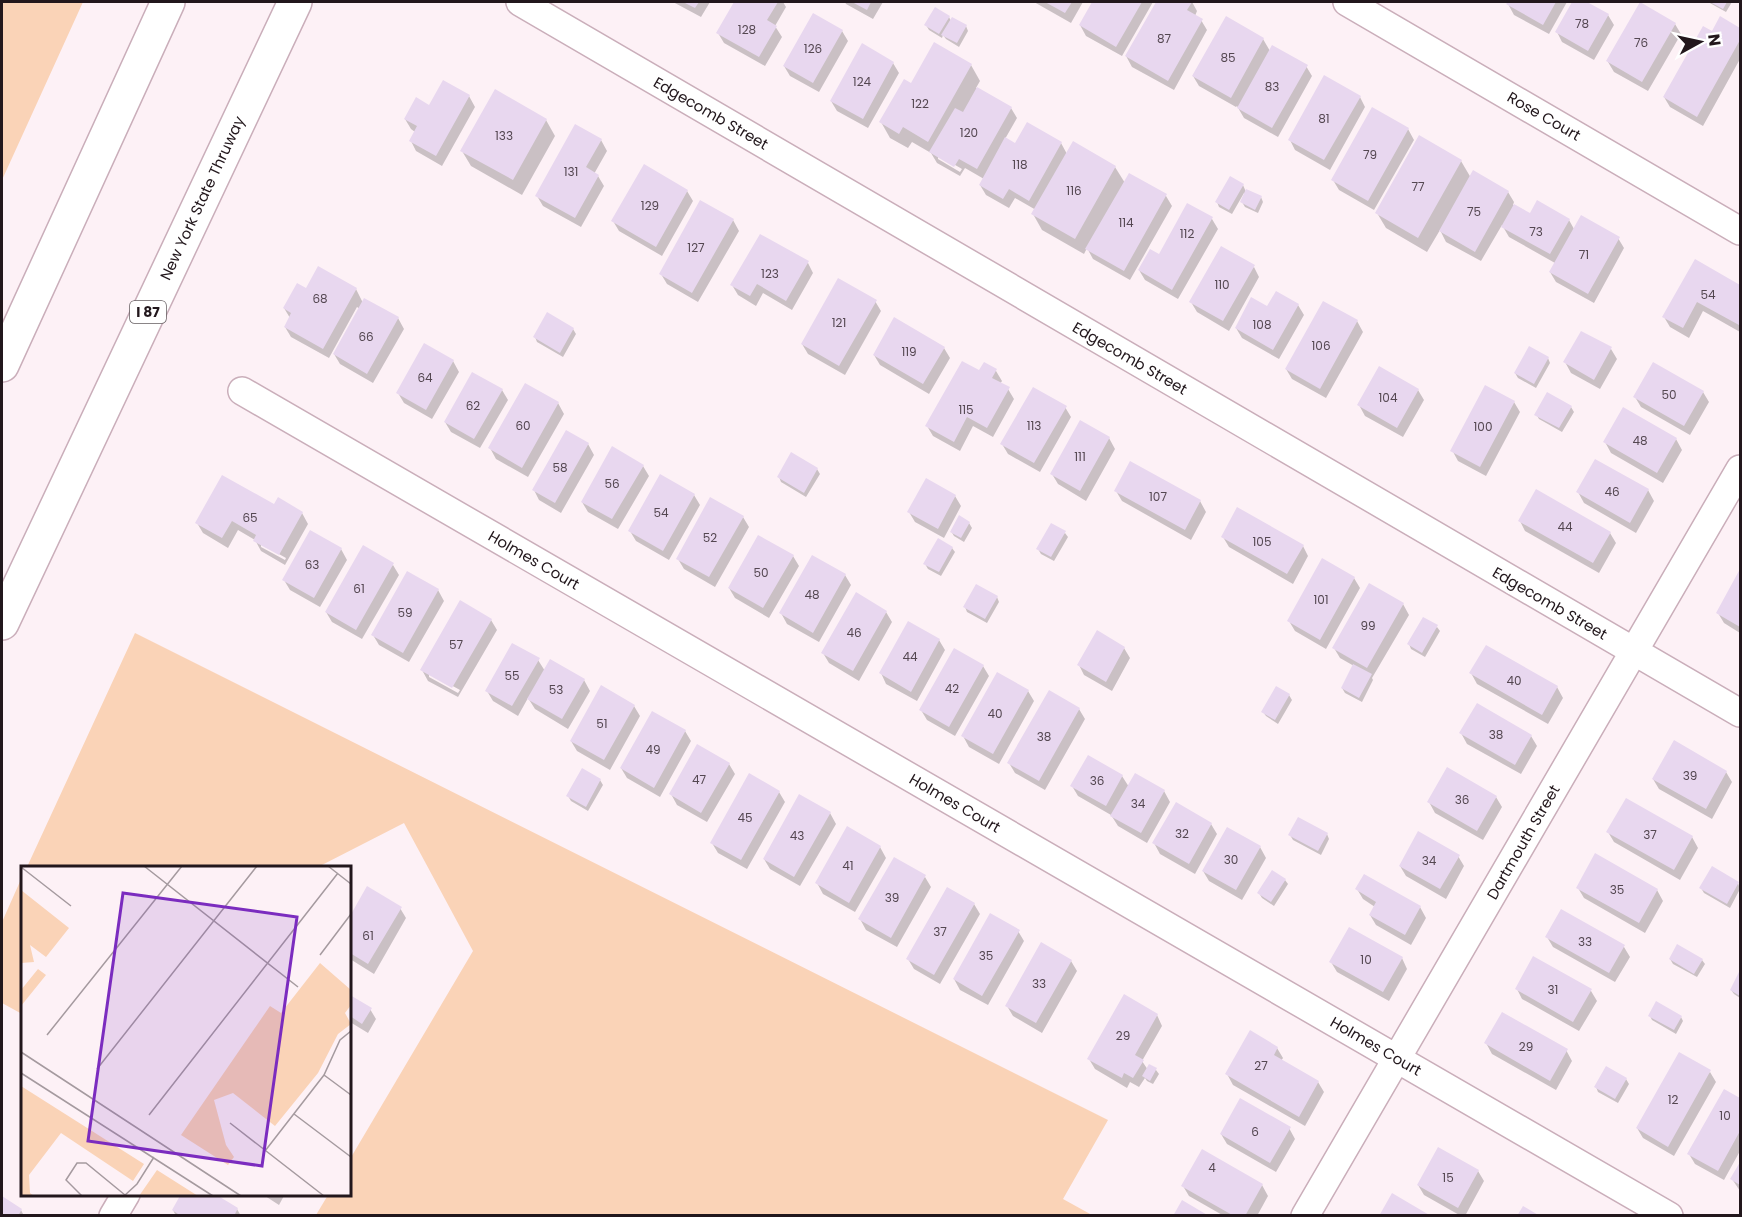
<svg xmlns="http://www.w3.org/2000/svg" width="1742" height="1217" font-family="Poppins,sans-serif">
<rect width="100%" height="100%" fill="#fdf1f6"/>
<!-- green -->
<path fill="#fad3b7" d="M2,2h81l-81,178z
M135,633l973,487 -45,79 29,16h-776l12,-20 22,-1v-35l123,-208 -69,-128 -86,44h-291z
M22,877v137l-20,-11v-81z"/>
<!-- shadow -->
<path fill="#0003" fill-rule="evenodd" d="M673,2h37l-9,15z
M736,2h47l3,5 -11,19 7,11 -17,29 -41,-23 -6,-10z
M845,2h38l-10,17 -27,-15z
M1034,2h49l-12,21z
M1094,2h59l-31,54 -36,-20 -6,-11z
M1157,2h35l5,9 -2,5 6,4 6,10 -33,60 -42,-23 -6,-11z
M1510,2h57l-18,32 -35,-19 -6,-11z
M1573,2h11l24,13 6,10 -20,35 -32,-18 -5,-10z
M1708,2h24l-6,10z
M949,17l2,4 15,5 2,5 -9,16 -13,-8 -3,-4 -1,3 -13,-8 -3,-5z
M1721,18l19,12v29l-37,67 -33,-19 -6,-10 48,-64z
M1675,24l6,10 -33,57 -34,-19 -6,-10z
M842,31l6,10 -29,51 -29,-16 -6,-10z
M1263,39l7,12 36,15 6,10 -34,61 -34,-19 -7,-12 -1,1 -37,-21 -6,-10z
M893,63l6,10 -31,55 -31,-17 -6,-10z
M971,65l9,16 -4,7 35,20 6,10 -12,21 11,6 45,-2 6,11 48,13 10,16 41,13 6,10 -42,74 -37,-21 -6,-11 -3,6 -42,-24 -9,-16 3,-4 -21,-12 -6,10 -23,-13 -6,-10 4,-6 -19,-11 -5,8 -23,-13 -6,-10 -19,-11 -4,6 -18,-10 -9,-16 30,-37zM938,155l24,14 -2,3 -22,-13z
M496,91l50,29 9,16 -33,59 -51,-29 -9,-15z
M469,96l6,11 -33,59 -26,-15 -5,-10 4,-9 -4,-3 -6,-10 24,-12z
M1360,97l5,10 -35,63 -35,-20 -5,-10z
M1408,129l6,11 -40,70 -35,-20 -6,-10z
M601,140l6,11 -13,23 4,2 6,10 -23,41 -38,-21 -6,-10z
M1461,161l10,17 3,-6 34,20 6,10 -1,3 18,10 38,5 5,9 44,9 6,10 -30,55 -38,-21 -6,-10 5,-9 -46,-26 -7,-12 -21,36 -35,-19 -6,-12 -13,22 -41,-24 -9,-15z
M1243,185l3,7 15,5 2,5 -5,11 -13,-6 -3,-5 4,-8 -2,-1 -12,21 -13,-7 -2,-5z
M687,191l6,10 -31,55 -43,-25 -6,-10z
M1188,205l24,14 6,10 -40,70 -33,-19 -6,-10 20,-14z
M733,220l6,11 -41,71 -31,-18 -6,-10z
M1695,261l45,26v45l-37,-21 -14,27 -19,-11 -6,-10z
M808,263l5,10 -21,37 -29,-17 -7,13 -18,-11 -6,-10z
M1254,267l5,10 -30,54 -32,-19 -6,-10z
M356,289l7,14 35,15 6,11 -31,54 -33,-19 -6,-10 26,-45 -3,-2 -28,51 -38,-21 -6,-10 5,-9 -6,-10 22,-18z
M875,301l6,10 -36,64 -37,-21 -6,-10z
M1298,305l6,10 -25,44 -37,-21 -6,-10 32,-20z
M1357,321l6,11 -37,66 -34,-19 -6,-10z
M573,329l3,5 -13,23 -26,-15 -2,-5z
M944,348l6,10 -21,36 -49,-29 -6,-10z
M1611,349l6,10 -17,30 -29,-16 -6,-11z
M1548,358l2,5 -14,25 -18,-10 -3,-5z
M453,361l6,11 -27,47 -28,-16 -6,-10z
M984,364l12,7 6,10 -2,3 8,5 6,10 -21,38 -20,-11 -13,25 -27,-15 -6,-10 52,-54z
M502,390l6,10 -28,48 -29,-16 -6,-10z
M1418,390l6,10 -21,37 -38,-21 -6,-11z
M1703,392l6,10 -19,33 -49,-28 -6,-10z
M1514,402l6,10 -34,64 -28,-15 -6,-11z
M558,403l6,11 -36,63 -32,-18 -6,-11z
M1065,407l6,10 -31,55 -32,-18 -6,-10z
M1571,407l3,5 -12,20 -23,-13 -3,-5z
M1081,422l28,16 6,11 -29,52 -28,-17 -6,-10z
M1676,439l6,11 -19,33 -52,-30 -6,-11z
M588,444l6,11 -33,58 -22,-13 -5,-10z
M1131,463l69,38 6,11 -15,28 -69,-39 -6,-10z
M643,466l6,10 -31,53 -30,-17 -6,-10z
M817,469l3,5 -14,23 -25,-15 -2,-5z
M1648,490l6,11 -18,32 -52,-30 -6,-11z
M694,495l6,10 -31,55 -33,-19 -6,-10z
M955,496l6,10 -17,32 -29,-16 -6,-10z
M274,506l28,7 6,11 -23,41 -24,-14 -6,-11 -17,-10 -10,18 -25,-15 -6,-10zM261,544l25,14 -1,2 -24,-13z
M743,517l6,10 -34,60 -31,-18 -6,-10z
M959,518l10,5 3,5 -8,14 -10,-6 -3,-5z
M1520,521l90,12 6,10 -17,30 -74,-42z
M311,532l30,17 6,11 -27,47 -30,-17 -6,-10z
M1065,533l3,4 -14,24 -13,-7 -3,-5z
M1223,537l80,9 5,10 -15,28 -64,-37z
M952,548l3,4 -14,24 -13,-7 -3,-5z
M793,556l6,10 -30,52 -34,-20 -6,-10z
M393,565l6,10 -37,64 -30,-17 -6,-10z
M1740,572v61l-16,-10 -6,-10z
M845,575l6,10 -32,57 -32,-18 -6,-11z
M1354,578l6,10 -34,61 -31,-18 -6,-10z
M438,590l6,11 -35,61 -30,-17 -6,-10z
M997,597l2,5 -12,21 -20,-11 -2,-5z
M1403,604l6,11 -37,63 1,2 -11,22 -17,-9 -3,-5 12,-22 -14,-8 -6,-10z
M886,612l6,10 -33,59 -30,-18 -6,-10z
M491,620l6,10 -39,67 -30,-16 -6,-11zM429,673l31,17 -2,3 -29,-16z
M1437,627l3,4 -15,26 -14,-8 -2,-5z
M939,640l6,10 -28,51 -31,-17 -5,-11z
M1124,648l6,10 -18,33 -28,-16 -5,-10z
M538,660l7,11 39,9 6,11 -22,38 -33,-20 -7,-11 -10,18 -25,-15 -6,-10z
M983,666l6,10 -34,60 -28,-16 -6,-10z
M1471,673l86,14 6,11 -15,26 -71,-40z
M1028,691l6,10 -35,63 -30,-17 -6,-11z
M1289,695l3,5 -14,24 -12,-8 -3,-4z
M634,706l6,10 -30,54 -33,-19 -6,-10z
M1079,709l6,10 -40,71 -30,-17 -6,-10z
M685,731l6,10 -31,56 -33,-19 -6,-10z
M1461,733l70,3 6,10 -16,28 -54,-30z
M729,764l6,10 -28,48 -30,-17 -6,-11z
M1726,772l6,10 -20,37 -53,-30 -6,-10z
M1122,776l7,11 35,4 6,11 -23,41 -29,-17 -7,-11 -33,-19 -6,-10z
M600,780l3,5 -15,26 -17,-10 -3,-5z
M779,792l6,10 -38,67 -29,-16 -6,-10z
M1496,797l6,10 -19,33 -48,-27 -6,-11z
M830,813l6,11 -36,62 -30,-17 -6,-10z
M1211,824l6,10 -22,40 -35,-20 -6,-11z
M1608,832l84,5 6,11 -18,32 -66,-38z
M1327,834l2,5 -8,16 -28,-15 -3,-5z
M880,847l6,11 -31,54 -32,-18 -6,-11z
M1260,847l6,11 -24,42 -33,-19 -6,-10z
M1458,856l6,10 -18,33 -40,-23 -6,-10z
M925,877l6,10 -34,60 -31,-17 -6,-11z
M1285,880l3,4 -14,22 -12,-8 -3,-5z
M1738,883l2,6 -10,19 -26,-15 -3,-5z
M367,888l33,20 6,10 -32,56 -24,-15v-40z
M1578,888l79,2 6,11 -18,32 -61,-35z
M1357,889l63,18 6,11 -15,27 -35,-20 -6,-10 5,-8 -12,-8z
M974,904l6,10 -40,70 -26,-15 -6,-10z
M1018,931l6,10 -36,64 -28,-15 -6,-11z
M1547,937l77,10 6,10 -15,25 -62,-35z
M1402,958l5,11 -18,32 -52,-29 -6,-10z
M1670,959l32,1 3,4 -8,13 -24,-13z
M1071,961l6,10 -35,62 -29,-17 -6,-10z
M1740,973v25l-6,-4 -3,-4z
M1517,989l74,2 6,10 -18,30 -57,-32z
M350,996l20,13 6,10 -8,14 -18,-11z
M1157,1015l5,11 -20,35 6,9h8l3,4 -6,10 -6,-3 -2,-3 -6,9 -9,-5 -3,6 -32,-19 -6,-10z
M1650,1016l31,1 2,4 -7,13 -24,-14z
M1486,1043l80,7 6,11 -16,29 -64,-36z
M1277,1048l6,10 -2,3 37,21 6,10 -19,34 -72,-41 -6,-11z
M1710,1072l6,10 -42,74 -31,-18 -6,-10z
M1626,1079l3,5 -11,19 -20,-11 -2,-5z
M1724,1091l16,9v51l-16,29 -29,-16 -6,-10z
M1289,1128l6,11 -19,33 -49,-28 -6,-10z
M1740,1165v26l-8,-12z
M1478,1171l6,10 -19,35h-4l-37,-21 -6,-10z
M1262,1185l6,11 -11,20h-33l-35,-20 -6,-10z
M262,1194h23l-6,11z
M2,1198l19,12 3,6h-22z
M237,1209l4,7h-65l-3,-6z"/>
<!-- building -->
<path fill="#e8d7ef" d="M683,2h16l-4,6z
M734,2h44l-11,18 10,6 -18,31 -43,-24z
M852,2h19l-4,8z
M1045,2h27l-7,11z
M1092,2h50l-26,45 -37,-22z
M1156,2h36l-5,8 16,9 -35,62 -43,-25z
M1508,2h48l-13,23 -37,-21z
M1572,2h15l22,12 -21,37 -33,-19z
M1640,2l36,21 -34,59 -36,-21z
M1710,2h17l-4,7z
M935,7l15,9 -11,18 -15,-9z
M813,13l30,17 -30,53 -30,-17z
M1226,16l38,22 -33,60 -39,-22z
M1720,16l20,12v12l-43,77 -34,-20 40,-71 9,5z
M952,17l15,8 -10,18 -16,-8z
M934,42l38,22 -44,78 -25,-15 -4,7 -20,-12 25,-43 7,4z
M862,43l32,19 -31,57 -33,-18z
M1272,45l36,20 -36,63 -35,-20z
M1324,75l37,21 -37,64 -36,-20z
M443,80l27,15 -34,61 -27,-15 8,-15 -13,-7 12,-22 13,8z
M977,87l35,20 -35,62 -18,-10 -5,8 -25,-15 26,-44 8,4z
M495,89l52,30 -34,61 -53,-29z
M1372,107l37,21 -41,73 -37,-21z
M1027,122l35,20 -33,59 -20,-12 -6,10 -24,-14 26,-48 10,6z
M575,124l27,15 -16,28 13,8 -24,43 -40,-22z
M1419,135l43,25 -44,78 -43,-25z
M1073,141l43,25 -41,73 -44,-25z
M644,164l44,26 -32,57 -45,-26z
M1473,170l36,21 -34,61 -36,-21z
M1129,173l38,21 -43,77 -39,-22z
M1230,176l14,8 -15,26 -14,-8z
M1246,189l16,7 -7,14 -15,-8z
M700,200l34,19 -42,74 -33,-19z
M1537,200l33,19 -20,35 -49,-27 13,-23 16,9z
M1187,203l26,14 -41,73 -34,-20 12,-21 9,5z
M1581,215l39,22 -32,57 -39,-22z
M760,234l49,27 -23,40 -29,-17 -7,12 -20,-11z
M1221,246l34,19 -32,56 -34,-19z
M1695,259l45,26v37l-1,3 -42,-23 -14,26 -21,-11z
M318,266l39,22 -34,61 -39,-22 7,-14 -8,-5 14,-25 9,5z
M838,278l39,22 -38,66 -38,-22z
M1276,291l23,13 -26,46 -38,-22 16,-31 16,9z
M364,298l35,19 -32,57 -34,-20z
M1323,301l35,19 -38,69 -35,-20z
M547,312l27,16 -14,25 -27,-16z
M894,317l51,30 -22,37 -50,-29z
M1581,331l31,16 -18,33 -31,-18z
M424,343l30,17 -28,50 -30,-17z
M1529,346l20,11 -15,27 -20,-11z
M962,361l17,9 5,-8 13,7 -5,9 18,9 -23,41 -20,-11 -13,25 -29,-16z
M1653,362l51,29 -20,35 -51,-29z
M1379,366l40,23 -22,39 -40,-23z
M472,372l31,17 -29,50 -30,-17z
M525,383l34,19 -37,66 -34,-20z
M1485,385l30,16 -35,66 -30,-16z
M1033,387l34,19 -33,57 -34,-19z
M1547,392l25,14 -13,22 -25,-13z
M1623,407l54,31 -20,35 -54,-31z
M1080,420l30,17 -30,54 -30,-17z
M566,430l23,13 -34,60 -23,-13z
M612,446l32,19 -32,54 -31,-17z
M791,452l27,16 -14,25 -27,-16z
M1595,459l54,30 -19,34 -54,-31z
M1130,461l71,39 -16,30 -71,-39z
M660,474l35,20 -32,57 -35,-20z
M222,475l52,29 4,-7 25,15 -24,43 -26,-14 3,-6 -24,-14 -10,17 -27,-15z
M926,478l30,17 -18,34 -31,-17z
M1536,489l75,43 -18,31 -75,-42z
M710,497l34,19 -35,61 -33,-18z
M1237,507l67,38 -17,29 -66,-37z
M959,515l11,7 -9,16 -11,-6z
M1051,523l15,8 -15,26 -15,-8z
M310,530l32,18 -28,50 -32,-18z
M758,535l36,20 -31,53 -35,-20z
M938,538l15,9 -14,25 -16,-8z
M363,545l31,18 -38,67 -31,-18z
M812,555l34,19 -33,59 -34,-20z
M1322,558l33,19 -35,63 -33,-19z
M1740,569v58l-24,-14z
M407,571l32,18 -36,64 -32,-18z
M1369,583l35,20 -37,65 -35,-20z
M976,584l22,12 -13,23 -22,-12z
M856,592l31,19 -34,60 -32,-18z
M460,600l32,19 -40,69 -32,-18z
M1423,617l15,8 -16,28 -15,-9z
M908,621l32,18 -29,53 -32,-19z
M1097,630l28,17 -19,35 -29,-17z
M512,643l28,15 -28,48 -27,-15z
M1486,645l72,41 -16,29 -73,-42z
M954,648l30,17 -35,62 -30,-17z
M550,659l35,20 -23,40 -35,-20z
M1353,664l19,10 -13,24 -18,-10z
M997,672l32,18 -36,64 -32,-18z
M601,685l34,20 -31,55 -34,-19z
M1276,686l14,8 -15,26 -14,-8z
M1049,690l31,18 -41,73 -32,-18z
M1477,703l55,32 -17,30 -56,-32z
M652,711l34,19 -32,58 -34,-20z
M1674,740l53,31 -21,38 -54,-30z
M697,744l33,19 -29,50 -32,-19z
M1088,755l35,20 -17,31 -36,-20z
M1447,767l50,29 -20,35 -50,-29z
M582,768l19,11 -15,28 -20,-11z
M749,773l31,18 -39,69 -31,-17z
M1135,773l30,17 -24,43 -31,-17z
M799,794l32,18 -37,65 -31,-18z
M1626,798l67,38 -19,34 -68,-38z
M1176,802l36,21 -23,41 -37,-21z
M1298,817l30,16 -10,18 -30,-16z
M847,826l34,20 -32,57 -34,-20z
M1227,827l34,19 -25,44 -34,-19z
M1418,831l42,24 -20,34 -41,-23z
M1595,853l63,36 -19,34 -63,-35z
M894,857l32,18 -35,63 -33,-19z
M1712,866l27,16 -12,22 -28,-16z
M1272,870l14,9 -15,23 -14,-9z
M1364,874l57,32 -16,29 -36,-20 7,-13 -21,-13z
M367,886l35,21 -34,57 -18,-11v-37z
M947,887l28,16 -41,72 -28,-16z
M1561,909l64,36 -16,28 -64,-36z
M990,913l30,17 -38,66 -29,-17z
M1349,927l54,30 -20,35 -54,-30z
M1041,942l31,18 -36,63 -31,-17z
M1677,944l26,15 -9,15 -25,-15z
M1533,956l59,33 -19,33 -58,-33z
M1740,970v26l-10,-6z
M1124,994l34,20 -23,41 9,5 -11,18 -9,-5 -2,5 -35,-19z
M350,995l22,13 -10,16 -12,-8z
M1656,1001l26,15 -8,14 -26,-14z
M1502,1012l66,37 -18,32 -66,-38z
M1250,1030l28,17 -4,8 45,26 -20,36 -74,-43z
M1679,1052l32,18 -43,77 -32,-19z
M1149,1064l8,4 -7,13 -8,-5z
M1606,1066l21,12 -12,21 -21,-12z
M1724,1089l16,9v33l-22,40 -31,-17z
M1240,1098l51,29 -21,36 -50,-29z
M1438,1147l41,23 -21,38 -41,-23z
M1202,1149l61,35 -18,32h-11l-53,-30z
M1740,1162v23l-10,-6z
M1392,1193l39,23h-52z
M181,1194h34l23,14 -4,8h-53l-9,-6z
M2,1196l20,13 -4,7h-16z
M1182,1200l27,16h-36z
M1523,1206l17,10h-23z"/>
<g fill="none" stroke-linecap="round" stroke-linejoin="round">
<defs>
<path id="minor" d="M520,2l1220,711
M1347,2l393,229
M242,391l1427,825
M113,1216l13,-22
M1305,1216l435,-747"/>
<path id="motorway" d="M2,365l166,-363
M2,623l293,-621"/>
</defs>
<!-- minor casing -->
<use href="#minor" stroke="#caaeba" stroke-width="30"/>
<!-- motorway casing -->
<use href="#motorway" stroke="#caaeba" stroke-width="36"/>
<!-- minor -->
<use href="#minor" stroke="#fff" stroke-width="27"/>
<!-- motorway -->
<use href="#motorway" stroke="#fff" stroke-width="33"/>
</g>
<g text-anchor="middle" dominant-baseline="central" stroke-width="6" stroke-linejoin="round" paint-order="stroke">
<!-- number labels -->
<g font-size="12" fill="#544751">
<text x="1582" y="23">78</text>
<text x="747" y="29">128</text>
<text x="1164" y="38">87</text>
<text x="1641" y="42">76</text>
<text x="813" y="48">126</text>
<text x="1228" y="57">85</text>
<text x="862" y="81">124</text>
<text x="1272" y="86">83</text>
<text x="920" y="103">122</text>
<text x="1324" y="118">81</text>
<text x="969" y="132">120</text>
<text x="504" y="135">133</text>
<text x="1370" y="154">79</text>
<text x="1020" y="164">118</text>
<text x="571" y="171">131</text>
<text x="1418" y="186">77</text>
<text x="1074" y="190">116</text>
<text x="650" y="205">129</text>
<text x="1474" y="211">75</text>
<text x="1126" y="222">114</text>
<text x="1536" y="231">73</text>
<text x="1187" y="233">112</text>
<text x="696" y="247">127</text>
<text x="1584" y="254">71</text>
<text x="770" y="273">123</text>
<text x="1222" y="284">110</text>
<text x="1708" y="294">54</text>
<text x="320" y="298">68</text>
<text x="839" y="322">121</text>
<text x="1262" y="324">108</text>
<text x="366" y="336">66</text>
<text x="1321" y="345">106</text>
<text x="909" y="351">119</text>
<text x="425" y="377">64</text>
<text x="1669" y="394">50</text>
<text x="1388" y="397">104</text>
<text x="473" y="405">62</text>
<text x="966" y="409">115</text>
<text x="523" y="425">60</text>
<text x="1034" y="425">113</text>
<text x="1483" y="426">100</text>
<text x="1640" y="440">48</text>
<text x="1080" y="456">111</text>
<text x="560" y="467">58</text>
<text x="612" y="483">56</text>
<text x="1612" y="491">46</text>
<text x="1158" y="496">107</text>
<text x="661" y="512">54</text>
<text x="250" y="517">65</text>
<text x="1565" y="526">44</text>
<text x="710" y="537">52</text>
<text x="1262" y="541">105</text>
<text x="312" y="564">63</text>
<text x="761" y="572">50</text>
<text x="359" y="588">61</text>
<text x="812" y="594">48</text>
<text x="1321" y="599">101</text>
<text x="405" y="612">59</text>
<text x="1368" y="625">99</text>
<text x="854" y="632">46</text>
<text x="456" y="644">57</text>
<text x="910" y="656">44</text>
<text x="512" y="675">55</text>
<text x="1514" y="680">40</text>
<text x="952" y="688">42</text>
<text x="556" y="689">53</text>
<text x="995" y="713">40</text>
<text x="602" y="723">51</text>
<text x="1496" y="734">38</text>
<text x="1044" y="736">38</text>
<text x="653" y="749">49</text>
<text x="1690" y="775">39</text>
<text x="699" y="779">47</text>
<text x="1097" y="780">36</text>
<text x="1462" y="799">36</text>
<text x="1138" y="803">34</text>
<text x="745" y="817">45</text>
<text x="1182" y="833">32</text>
<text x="1650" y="834">37</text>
<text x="797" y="835">43</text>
<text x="1231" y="859">30</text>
<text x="1429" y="860">34</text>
<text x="848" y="865">41</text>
<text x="1617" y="889">35</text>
<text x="892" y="897">39</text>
<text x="940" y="931">37</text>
<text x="368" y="935">61</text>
<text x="1585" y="941">33</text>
<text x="986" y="955">35</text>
<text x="1366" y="959">10</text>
<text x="1039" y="983">33</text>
<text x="1553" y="989">31</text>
<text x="1123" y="1035">29</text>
<text x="1526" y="1046">29</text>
<text x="1261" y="1065">27</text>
<text x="1673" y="1099">12</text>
<text x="1725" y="1115">10</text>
<text x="1255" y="1131">6</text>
<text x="1212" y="1167">4</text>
<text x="1448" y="1177">15</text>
</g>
<!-- shield labels -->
<rect fill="#fff" stroke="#645d60" stroke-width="1.5" x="130" y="301" width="36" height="22" rx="4.5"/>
<g font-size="14" font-weight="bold" fill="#22171c">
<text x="148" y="312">I 87</text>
</g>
<!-- street labels -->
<g font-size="15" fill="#22171c" stroke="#fff">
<text transform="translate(711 113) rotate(30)">Edgecomb Street</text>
<text transform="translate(1544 116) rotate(30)">Rose Court</text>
<text transform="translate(202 198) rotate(-65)">New York State Thruway</text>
<text transform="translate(1130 358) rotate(30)">Edgecomb Street</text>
<text transform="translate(534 560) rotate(30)">Holmes Court</text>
<text transform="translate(1550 603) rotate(30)">Edgecomb Street</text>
<text transform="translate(955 803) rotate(30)">Holmes Court</text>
<text transform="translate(1523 842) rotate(-60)">Dartmouth Street</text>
<text transform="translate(1376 1046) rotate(30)">Holmes Court</text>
</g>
</g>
<!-- overview -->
<g transform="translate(21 866)">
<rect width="330" height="330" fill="#fdf1f6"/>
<path d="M0,24l48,38 -23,29 -16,-12 4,17 -13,1zM299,97l31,27v15l-6,8 6,11 -13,10 -20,39 -43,53 -42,-33 -19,7 12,45 8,12 -6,8 -47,-30 89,-129 11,7zM17,103l8,6 -25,31v-16zM0,220l123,78 -11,17 -72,-48 -32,42 1,18 4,3h-13zM136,304l41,26h-59z" fill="#fad3b7"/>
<path fill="none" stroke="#a59a9f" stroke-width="1.5" d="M123,0l154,121M307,0l23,18M0,1l50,39M299,89l31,-41M26,169l135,-169M0,186l220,144M76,203l160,-203M0,207l192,123M303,209l27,20M273,248l57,43M128,249l189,-242M209,257l94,73M244,285l59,-76 16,-35 11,-9M61,330l-16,-16 11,-17h9l39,32M103,330l13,-12 17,-27"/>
<path fill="#7b2cbf" fill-opacity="0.15" stroke="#7b2cbf" stroke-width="3" d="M102,27l174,24 -35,249 -174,-25z"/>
<rect width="330" height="330" fill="none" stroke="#22171c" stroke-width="3"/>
</g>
<!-- border -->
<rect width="1742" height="1217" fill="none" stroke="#22171c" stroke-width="6"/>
<!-- north arrow -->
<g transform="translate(1700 42) rotate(82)" stroke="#ffffff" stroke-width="4.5" paint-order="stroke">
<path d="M0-4.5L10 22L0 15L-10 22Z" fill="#22171c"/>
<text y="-9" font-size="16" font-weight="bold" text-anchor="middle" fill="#22171c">N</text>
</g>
</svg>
